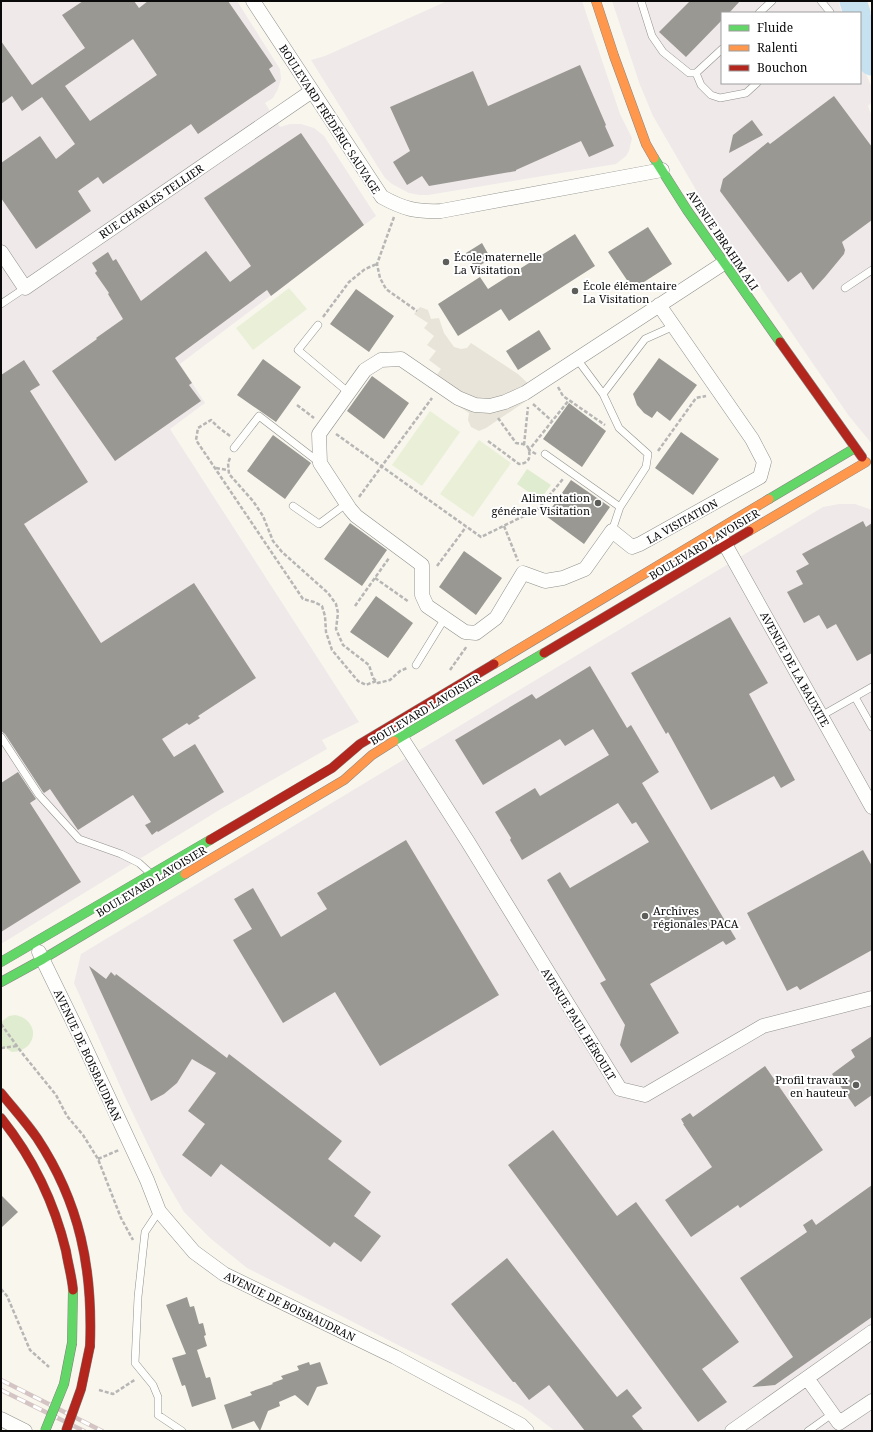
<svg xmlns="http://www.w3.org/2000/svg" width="873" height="1432" font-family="'Noto Serif',serif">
<rect width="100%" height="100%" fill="#f8f6ed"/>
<!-- industrial -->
<path fill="#efe9ea" d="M1,1h236l43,68 1,10 -3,10 -5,9 -8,5 15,24 10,-3h11l13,4 10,8 52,80 -196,148 25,39 -35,26 189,293 -37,18 5,9 -106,60 -220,135z
M447,1h135l38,113 12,24 -3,13 -3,5 -10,8 -188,31h-8l-11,-2 -17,-9 -7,-6 -7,-11 -67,-107 14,-4z
M612,1h226l4,12h-120v70h138v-23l12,28v14l-4,4 4,11v327l-23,-28 -139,-202 -57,-98 -13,-31z
M839,504h16l17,6v921h-317l-33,-25 -118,-58 -157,-80 -37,-30 -26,-26 -21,-36 -38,-79 -51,-114 7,-29 742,-447z"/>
<!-- green -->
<path fill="#e0eccf" d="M527,469l24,16 -11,15 -23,-16z
M15,1015c26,5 23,36 -3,37l-11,-7v-23l8,-6z"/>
<!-- pitch -->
<path fill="#eaf0d8" d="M289,288l18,21 -54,41 -17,-22z
M430,411l30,21 -38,54 -30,-21z
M479,440l32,23 -38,54 -33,-23z"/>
<!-- plaza -->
<path fill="#e8e4d9" d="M420,307l8,3 3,9 8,-1 5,15 10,14 7,2 6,-1 4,-5 47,31 20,19 -52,35 -7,3 -8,-4 -3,-7 1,-7 -41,-26 13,-18 -12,-9 7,-9 -9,-6 7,-9 -10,-8 4,-5 -14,-9z"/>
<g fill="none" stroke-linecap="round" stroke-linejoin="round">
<!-- river -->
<path stroke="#c6e1ef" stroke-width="27" d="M853,1l4,12
M860,23l12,39"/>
</g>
<!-- building -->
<path fill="#9a9893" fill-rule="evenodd" d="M83,1h51l5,7 9,-7h80l45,65 -4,3 7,12 -78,53 -7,-10 -88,60 -5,-7 -20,14 13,20 -55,38 -35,-51v-35l39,-27 16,23 19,-15 -33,-47 -20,14 -10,-15 -11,8v-63l31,44 53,-37 -23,-33zM133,39l24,36 -67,46 -25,-35z
M690,1h50l-11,12h-7v7l-36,37 -27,-25z
M580,65l26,60 -1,1 9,20 -25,11 -8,-16 -65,29v1l-87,15 -7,-10 -15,9 -14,-23 17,-11 -20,-44 83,-36 15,35z
M834,96l38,51v73l-30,22 3,8 -1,4 -19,23 -12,13 -12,-18 -13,10 -68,-91 3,-12 45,-37 2,2z
M752,120l11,15 -34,18 4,-18z
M301,133l63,92 -93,71 -4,-6 -92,68 17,25 -3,2 12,16 -86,60 -63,-90 45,-32 -1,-1 27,-19 -15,-25 1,-1 -14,-20 2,-2 -5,-8 16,-11 5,9 3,-2 25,42 65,-50 24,31 21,-16 -47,-68z
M648,227l24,37 -39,25 -25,-37z
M575,234l20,32 -86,55 -8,-12 -43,27 -20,-32 42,-27 8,12z
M482,243l9,16 -16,9 -9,-15z
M356,289l38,27 -25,36 -39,-28z
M539,330l12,19 -33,21 -12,-19z
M659,358l38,27 -27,36 -13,-10 -5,7 -8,-5 -7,-8 -4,-11z
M263,359l38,28 -25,35 -39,-27z
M24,360l16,25 -10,6 58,91 -64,42 77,119 93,-60 62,95 -58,38 2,2 -11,7 -2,-2 -25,16 12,18 21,-13 29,48 -66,40 -1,-1 -5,4 -7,-10 6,-3 -18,-27 -55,35 -28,-41 -6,4 -1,-1 -38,-58 -4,-3v-356z
M372,376l37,27 -25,36 -37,-28z
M569,403l37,28 -24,36 -39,-28z
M681,432l38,27 -26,36 -38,-27z
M273,435l38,28 -26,36 -38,-28z
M571,480l39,27 -26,37 -38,-28z
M863,521l3,6 6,-4v130l-15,8 -21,-37 -9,5 -8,-14 -15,8 -17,-31 16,-8 -7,-13 13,-7 -7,-10z
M350,523l37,27 -25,36 -38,-27z
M464,551l38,27 -26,37 -37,-28z
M376,596l37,27 -25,35 -38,-26z
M730,617l38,66 -19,11 46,86 -14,8 -7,-12 -63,34 -43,-78 -2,2 -35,-61z
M590,666l37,62 4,-3 28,47 -17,11 94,156 -10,6 -3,-4 -73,43 29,49 -48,30 -11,-18 5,-20 -25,-42 6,-3 -59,-100 13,-8 10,16 79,-46 -13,-20 -4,2 -14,-21 -96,57 -12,-20 1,-2 -16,-26 40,-24 5,8 69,-41 -16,-26 -28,17 -5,-7 -77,46 -28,-45 77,-46 4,5z
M18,772l18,27 -6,4 51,79 -80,50v-149z
M406,840l93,155 -119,71 -45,-74 -52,31 -50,-83 19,-11 -18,-30 19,-11 28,49 46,-28 -10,-16z
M863,850l9,16v84l-72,40 -3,-4 -10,5 -40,-78z
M89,966l17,13 5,-7 4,4 1,-2 111,84 2,-4 113,87 -14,18 43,33 -17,24 27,20 -20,26 -27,-20 -4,5 -109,-83 -10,13 -29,-22 23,-31 -17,-13 28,-38 -24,-14 -15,24 -13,11 -13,7z
M872,1036v59l-17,12 -23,-33 23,-17 -4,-7z
M765,1066l58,84 -83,58 -2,-3 -47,32 -26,-37 47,-33 -29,-43h1l-3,-5 9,-6 3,4z
M553,1130l64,86 19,-14 103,140 -37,27 25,33 -29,20 -190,-257z
M872,1185v132l-97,68 -23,2 41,-30 -53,-79 67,-46 -4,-7 9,-6 4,6z
M1,1195l17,17 -17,16z
M507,1258l110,139 10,-8 15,19 -10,8 12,15h-59l-36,-46 -20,15 -14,-18h-2l-62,-78z
M187,1297l3,10 4,-1 5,18 4,-1 3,12 -2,1 3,10 -10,4 9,28 4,-1 6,22 -24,8 -7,-22 -3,1 -10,-28 14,-4 -20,-49z
M309,1362l1,3 10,-3 8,22 -11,3 -9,19 -13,-11 -16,7 1,4 -12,5 -8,20 -6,-10 -22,8 -8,-24 28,-10 -2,-3 23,-8 -1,-1 11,-4 -2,-3 18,-6 -2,-4z"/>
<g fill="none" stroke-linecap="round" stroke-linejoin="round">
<defs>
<path id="lane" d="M641,1l11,35 11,16 26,21h7l26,-24
M821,1l9,11 -1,1
M759,13l13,-12
M696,73l5,12 10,10 9,3 26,-5 11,-10
M845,288l27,-18
M1,304l24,-16
M318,325l-20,25 50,42
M577,359l26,35
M234,448l25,-32 61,47
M545,454l75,53
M293,506l26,18 27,-20
M612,531l8,-24 26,-40 2,-13 -29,-26 -16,-34 42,-55 29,-13
M416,665l29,-47
M855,697l17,30
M821,716l51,-29
M1,737l38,58 40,44 42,15 18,9 11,10
M159,1211l-14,21 -7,65 -3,66 18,22 5,12v18l24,16
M808,1431l24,-17"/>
<path id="street" d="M253,1l129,196c22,12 34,15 59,14l221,-41
M1,252l24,36 287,-197
M659,305l93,134 12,23 -4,15 -120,67 -8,3 -20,-16 -27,38 -22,9 -18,3 -22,-8 -27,45 -20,15 -11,-1 -38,-26 -5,-11v-30l-66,-49 -6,-7 -30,-46 -1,-29 46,-64 16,-10 20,-1 57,39 17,7 15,1 15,-4 20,-9 199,-130
M721,537l151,270
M397,731l71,111 152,247 25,6 118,-69 109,-28
M39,952l41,84 67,144 12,31 35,41 30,22 171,83 126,68 6,6
M807,1378l32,45 33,-22
M1,1419l24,12
M732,1431l140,-99"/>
<path id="fast" d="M654,158l33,52 93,132
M769,499l86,-51
M394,741l150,-88
M1,962l209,-122
M1,982l42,-23 142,-85
M72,1343l1,-53"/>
<path id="slow" d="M596,1l18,55 32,88 8,14
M749,531l117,-69
M494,664l275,-165
M185,874l159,-94 28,-25 22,-14"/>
<path id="jam" d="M780,342l82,115
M544,653l205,-122
M210,840l122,-72 28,-24 134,-80
M1,1093c12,15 25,29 36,45 43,65 56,131 53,208
M1,1118c32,40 53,83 65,133 2,13 6,26 7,39"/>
</defs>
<!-- lane casing -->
<use href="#lane" stroke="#91908c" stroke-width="8"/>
<!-- street casing -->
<use href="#street" stroke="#91908c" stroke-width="15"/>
<!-- fast casing -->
<use href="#fast" stroke="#888783" stroke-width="10"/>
<!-- slow casing -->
<use href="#slow" stroke="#888783" stroke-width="10"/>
<!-- jam casing -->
<use href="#jam" stroke="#888783" stroke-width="10"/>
<!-- path -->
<path stroke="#b7b6b5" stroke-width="2.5" stroke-dasharray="4 2" stroke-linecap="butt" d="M394,217l-17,47 3,14 6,11 31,22
M323,317l26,-35 16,-13 12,-5
M558,387l5,9 42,29
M533,404l19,17
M297,405l17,13
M336,434l145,103 57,-28 25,-30
M230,436l-12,-9 -7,-7 -13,8 -2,12 107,159 11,3 8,4 3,10 1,16 6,18 26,31 8,4 10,-4
M488,441l31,23c11,-1 12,-7 9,-17l-5,-3 -7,-1 -18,-25
M524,445l4,-38
M658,451l38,-53 10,-2
M536,454l-7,-4 40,-50
M230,458l-2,5 1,11 24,27 10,15 10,25 9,11 46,41 8,11 2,9 -2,16 7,16 26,20 4,13 5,5 12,-3 10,-9 7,-3
M216,468l12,2
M359,497l73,-99
M504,526l14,35
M437,566l29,-39
M375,578l34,24
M355,606l34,-48
M450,670l17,-24
M1,1024l21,29 34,42 11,21 16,19 15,24 23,59 12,22
M1,1048l16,-2
M98,1159l21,-9
M1,1289l6,7 23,54 19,17
M99,1390l14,4 23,-15"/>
<!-- lane -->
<use href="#lane" stroke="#fefefc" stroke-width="7"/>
<!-- street -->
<use href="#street" stroke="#fefefc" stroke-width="14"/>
<!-- fast -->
<use href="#fast" stroke="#63d668" stroke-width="9"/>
<!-- slow -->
<use href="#slow" stroke="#ff974d" stroke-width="9"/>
<!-- jam -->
<use href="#jam" stroke="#b3261e" stroke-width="9"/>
<defs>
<path id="rail" d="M1,1380l101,51
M1,1390l83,41"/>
</defs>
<!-- rail casing -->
<use href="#rail" stroke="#d4c5c4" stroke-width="4.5"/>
<!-- rail -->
<use href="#rail" stroke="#fff" stroke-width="3" stroke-dasharray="9" stroke-linecap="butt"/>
<defs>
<path id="fast-bridge" d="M45,1431l19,-47 8,-41"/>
<path id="jam-bridge" d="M66,1431l15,-42 9,-43"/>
</defs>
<!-- fast-bridge casing -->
<use href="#fast-bridge" stroke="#7e7e7a" stroke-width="10" stroke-linecap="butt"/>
<!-- jam-bridge casing -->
<use href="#jam-bridge" stroke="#7e7e7a" stroke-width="10" stroke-linecap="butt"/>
<!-- fast-bridge -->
<use href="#fast-bridge" stroke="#63d668" stroke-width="9"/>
<!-- jam-bridge -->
<use href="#jam-bridge" stroke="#b3261e" stroke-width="9"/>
</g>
<!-- markers -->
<g fill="#5d5d59" stroke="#fff" stroke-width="1.5">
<circle cx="446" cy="262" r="4"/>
<circle cx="575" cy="291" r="4"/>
<circle cx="598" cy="503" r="4"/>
<circle cx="645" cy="916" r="4"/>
<circle cx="856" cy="1085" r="4"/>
</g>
<g text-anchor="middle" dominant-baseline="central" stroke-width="4" stroke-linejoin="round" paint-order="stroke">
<!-- street labels -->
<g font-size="11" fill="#0a0a0a" stroke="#fff">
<text transform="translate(330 119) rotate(57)">BOULEVARD FRÉDÉRIC SAUVAGE</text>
<text transform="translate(151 201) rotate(-34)">RUE CHARLES TELLIER</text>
<text transform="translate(723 240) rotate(56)">AVENUE IBRAHIM ALI</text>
<text transform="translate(682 521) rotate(-29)">LA VISITATION</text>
<text transform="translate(704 544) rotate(-31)">BOULEVARD LAVOISIER</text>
<text transform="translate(795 669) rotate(61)">AVENUE DE LA BAUXITE</text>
<text transform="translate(425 709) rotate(-31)">BOULEVARD LAVOISIER</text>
<text transform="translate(151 881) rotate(-31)">BOULEVARD LAVOISIER</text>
<text transform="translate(579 1024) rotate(58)">AVENUE PAUL HÉROULT</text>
<text transform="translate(88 1055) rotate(65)">AVENUE DE BOISBAUDRAN</text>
<text transform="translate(290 1306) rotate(26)">AVENUE DE BOISBAUDRAN</text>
</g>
<!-- poi labels -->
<g font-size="11" fill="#0a0a0a" stroke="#fff" text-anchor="start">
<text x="454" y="256">École maternelle<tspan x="454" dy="13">La Visitation</tspan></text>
<text x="583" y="285">École élémentaire<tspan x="583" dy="13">La Visitation</tspan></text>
<text x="590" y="497" text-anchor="end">Alimentation<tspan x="590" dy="13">générale Visitation</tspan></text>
<text x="653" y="910">Archives<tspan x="653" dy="13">régionales PACA</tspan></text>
<text x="848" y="1079" text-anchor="end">Profil travaux<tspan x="848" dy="13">en hauteur</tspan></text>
</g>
</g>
<!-- border -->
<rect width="873" height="1432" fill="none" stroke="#0a0a0a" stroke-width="4"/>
<!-- legend -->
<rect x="721" y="12" width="140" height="72" fill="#ffffff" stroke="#9d9d9d"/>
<rect x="729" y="25" width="20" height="6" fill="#63d668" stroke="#9d9d9d"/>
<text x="757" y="32" font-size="12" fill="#0a0a0a">Fluide</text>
<rect x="729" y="45" width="20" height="6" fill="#ff974d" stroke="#9d9d9d"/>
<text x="757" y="52" font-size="12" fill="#0a0a0a">Ralenti</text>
<rect x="729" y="65" width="20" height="6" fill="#b3261e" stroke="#9d9d9d"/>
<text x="757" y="72" font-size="12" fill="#0a0a0a">Bouchon</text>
</svg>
